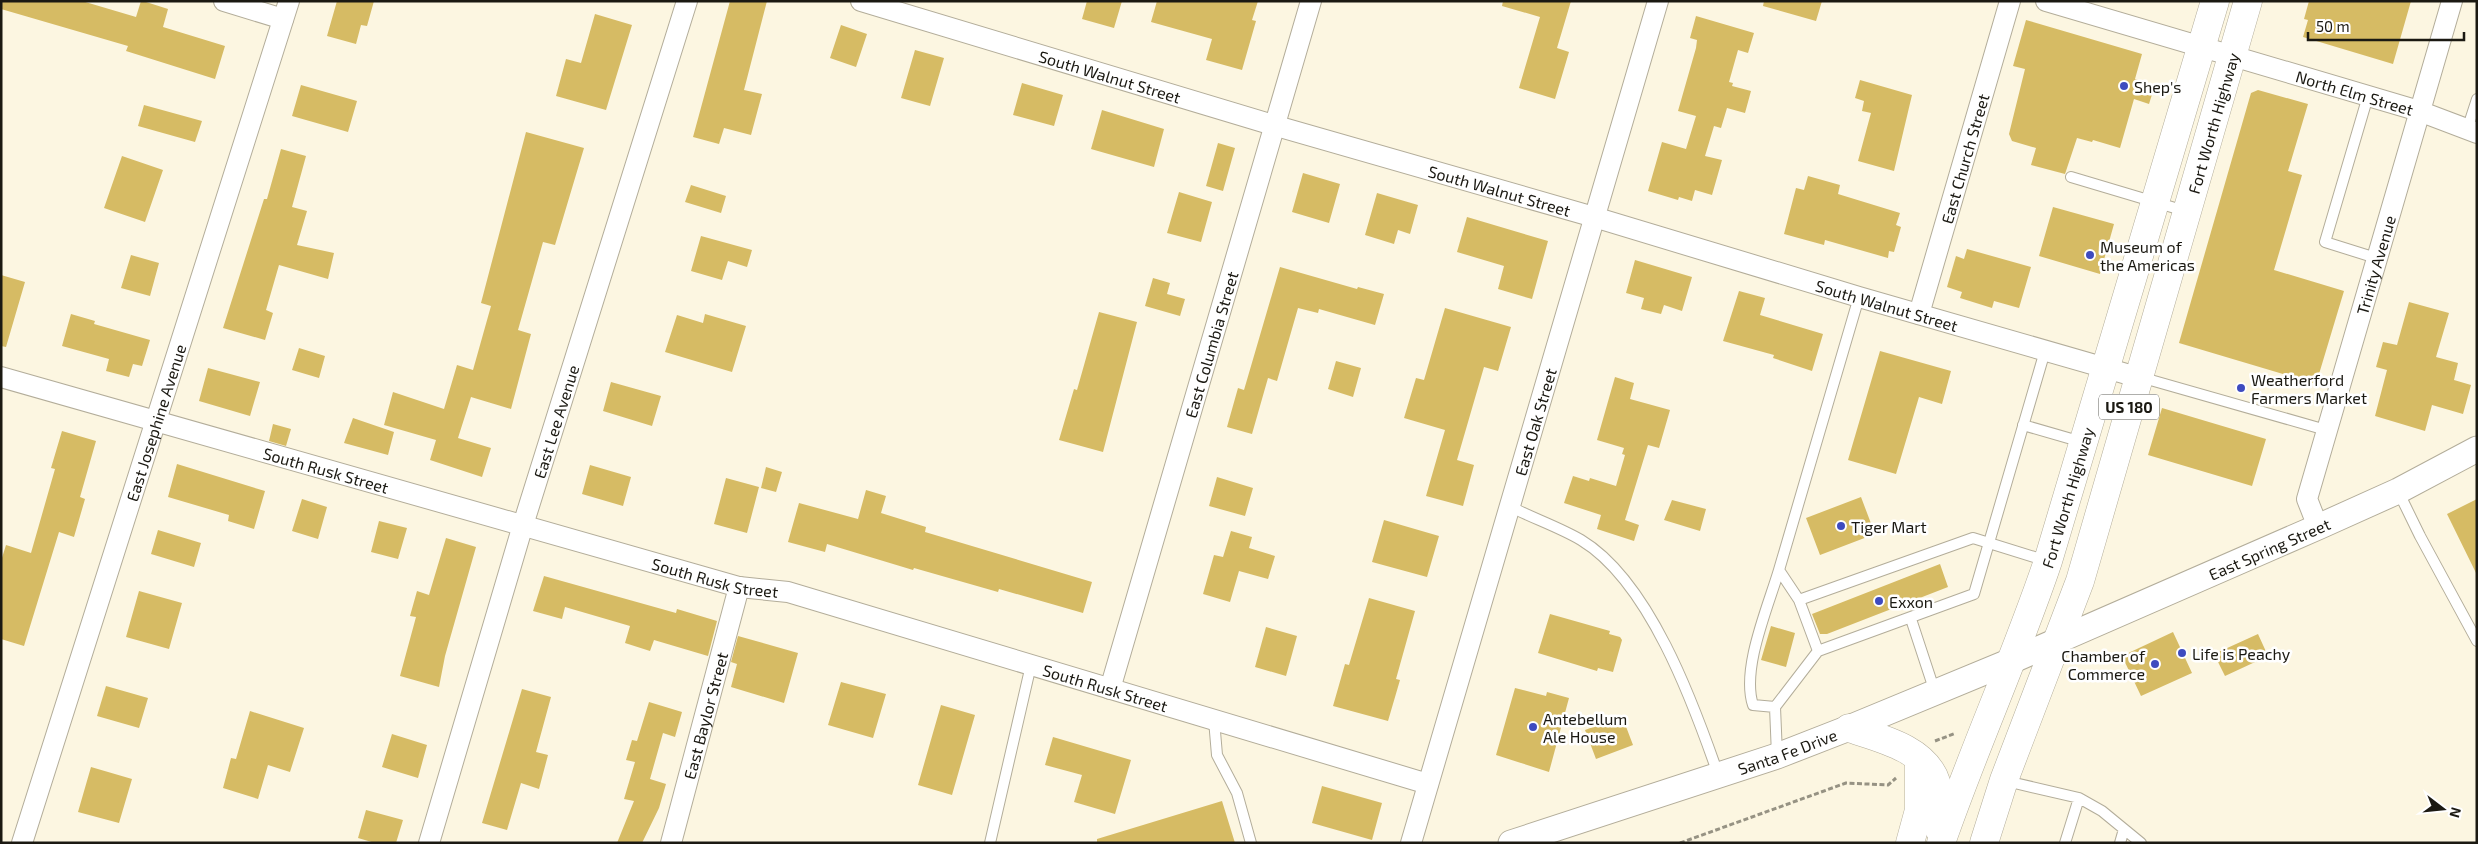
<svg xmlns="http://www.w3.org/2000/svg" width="2478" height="844" font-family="'Exo 2',sans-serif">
<rect width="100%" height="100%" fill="#fcf6e1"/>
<!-- building -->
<path fill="#d6bb64" d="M1,1h81l54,16 5,-16h2l25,8 -5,18 62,19 -10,33 -89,-28 2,-5 -127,-37z
M337,1h37l-7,25 -6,-1 -5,19 -29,-8z
M730,1h37l-23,89 18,4 -11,41 -27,-7 -5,16 -26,-7z
M1087,1h35l-8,27 -32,-9z
M1157,1h101l-6,19 4,1 -14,49 -36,-10 6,-21 -61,-17z
M1503,1h68l-14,47 12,4 -14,47 -36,-11 21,-71 -38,-11z
M1764,1h58l-6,20 -53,-15z
M2309,1h102l-18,63 -90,-27 5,-17 -4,-1z
M595,14l37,11 -26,85 -50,-14 10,-37 15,4z
M1696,16l58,17 -6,20 -10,-3 -9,32 4,1 -1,3 19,5 -6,22 -18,-5 -6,20 -7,-2 -9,30 17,4 -10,35 -17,-5 -3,11 -13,-4 -1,3 -30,-9 14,-49 24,7 10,-33 -18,-5 18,-63 1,-8 -7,-2z
M2026,20l116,34 -7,25 20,6 -6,19 -15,-5 -14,49 -27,-8 -1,2 -15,-4 -12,36 -34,-9 5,-17 -24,-7 -3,-7 16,-65 -12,-3z
M841,25l26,9 -11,33 -26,-9z
M915,50l29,8 -14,48 -29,-8z
M1860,80l52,15 -18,76 -36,-10 13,-48 -9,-2 2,-10 -9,-3z
M1022,83l41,12 -9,31 -41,-11z
M301,85l56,16 -9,31 -56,-16z
M2258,90l50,14 -20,67 14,4 -28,95 70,21 -28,93 -137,-41 72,-250z
M144,105l58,16 -7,21 -57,-16z
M1102,110l62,19 -10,38 -63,-18z
M526,132l58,16 -29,97 -12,-3 -25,88 13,4 -20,75 -40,-12 -13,41 33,10 -9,29 -52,-17 6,-20 -52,-15 9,-33 51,17 13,-44 16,5 18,-64 -10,-3z
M1218,143l17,5 -12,43 -17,-5z
M281,149l25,7 -14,51 15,4 -10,34 37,8 -6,26 -49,-14 -13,45 7,3 -8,27 -42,-12 41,-129h3z
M122,156l41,14 -18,52 -41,-14z
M1303,173l37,11 -11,39 -37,-11z
M1808,176l32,9 -2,9 62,19 -4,12 5,2 -7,25 -5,-1 -1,7 -63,-18 -1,5 -40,-11 12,-46 8,2z
M691,185l35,11 -5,17 -36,-11z
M1179,192l33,10 -11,40 -34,-9z
M1377,193l41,12 -8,29 -12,-4 -4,14 -29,-9z
M2053,207l61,17 -14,50 -61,-18z
M1467,217l81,24 -16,58 -34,-10 6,-23 -47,-14z
M701,236l51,14 -5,17 -19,-6 -6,19 -31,-9z
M1967,249l64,18 -12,41 -25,-7 -2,7 -32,-10 2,-6 -15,-5 9,-31 8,3z
M131,255l28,8 -9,33 -29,-8z
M1635,260l57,17 -10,34 -18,-6 -3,9 -20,-5 3,-11 -18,-5z
M1280,267l77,22 1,-2 26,7 -9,31 -56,-16 -1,4 -20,-5 -21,73 -9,-3 -16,56 -25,-7 11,-39 6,2z
M1,275l24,7 -19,65 -5,-1z
M1153,278l17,5 -3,11 18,5 -5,17 -35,-10z
M1739,291l26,7 -5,17 63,19 -11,37 -39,-13 1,-3 -51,-14z
M2409,302l40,11 -13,44 22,6 -4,17 17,5 -8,29 -31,-9 -7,26 -50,-15 12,-46 -11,-3 7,-25 14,3z
M1445,308l66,19 -13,44 -14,-4 -27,93 17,5 -11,41 -37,-10 19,-66 -41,-12 12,-40 8,2z
M1099,312l38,10 -34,130 -44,-12 15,-51 3,1z
M71,314l24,7 -1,3 56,16 -8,26 -9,-2 -4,13 -23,-6 3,-12 -47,-13z
M705,314l41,12 -14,46 -67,-20 12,-37 26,8z
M299,348l26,8 -6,22 -27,-8z
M1880,351l71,20 -9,33 -23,-7 -23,77 -48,-14z
M1336,361l25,7 -8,29 -25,-8z
M208,368l52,14 -10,34 -51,-15z
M1615,377l19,6 -4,16 40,11 -11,38 -11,-3 -23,75 14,5 -5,16 -37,-12 4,-14 -37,-12 9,-27 16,5 1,-3 26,8 9,-31 -3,-1 2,-6 -27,-8z
M611,382l50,14 -9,30 -49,-15z
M2162,408l104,31 -14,47 -104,-31z
M353,418l41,14 -6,23 -44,-12z
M273,424l18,5 -5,17 -17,-5z
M62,431l34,10 -16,56 5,2 -11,38 -15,-5 -35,114 -23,-7v-78l5,-16 25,8 24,-84 -4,-1z
M177,464l88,27 -11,38 -26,-8 1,-6 -61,-18z
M590,465l41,12 -8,29 -41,-12z
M766,467l16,5 -6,20 -15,-4z
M1217,477l36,11 -8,28 -36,-10z
M726,478l33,9 -12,46 -33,-9z
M866,490l20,6 -5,17 45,14 -1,5 167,50 -9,31 -84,-24 -1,3 -84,-24 -1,2 -86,-26 -2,8 -37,-10 11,-39 59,16z
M1861,497l14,37 -55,21 -14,-37z
M302,499l25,8 -9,32 -26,-8z
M2477,499v76l-30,-61z
M1672,500l34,9 -6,22 -36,-11z
M1384,520l55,16 -12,41 -55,-15z
M379,521l28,7 -9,31 -27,-7z
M158,530l43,13 -7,24 -43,-13z
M1231,531l21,6 -3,11 26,8 -7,23 -29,-8 -9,31 -27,-8 11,-39 9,2z
M446,538l30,9 -31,109 -6,31 -39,-11 16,-59 -6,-1 7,-25 12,4z
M1940,564l8,23 -121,47h-7l-8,-20z
M544,576l132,37 1,-4 40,12 -9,35 -54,-16 -4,11 -25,-8 5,-17 -65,-19 -3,12 -29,-8z
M139,591l43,12 -13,46 -43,-12z
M1369,598l46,13 -19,68 4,1 -12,41 -55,-15 12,-42 4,1z
M1550,614l60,17 -1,3 11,3 2,3 -9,32 -15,-4 -1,3 -59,-18z
M1771,626l24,7 -9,34 -25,-7z
M1266,627l31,9 -11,40 -31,-9z
M2173,632l19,41 -51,23 -19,-40z
M2258,634l10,22 -43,20 -11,-22z
M738,636l60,17 -14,50 -53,-16 6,-23 -6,-2z
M841,682l45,12 -13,44 -45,-13z
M106,686l42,12 -9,30 -42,-12z
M1515,688l31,8 1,-4 22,6 -20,74 -53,-17z
M522,689l29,8 -15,55 12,3 -9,34 -18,-6 -14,47 -25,-7z
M649,702l33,10 -7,25 -12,-4 -13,46 16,5 -7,24 -17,35h-25l17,-42 -10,-2 11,-37 -9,-2 6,-20 5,1z
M941,705l34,10 -23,80 -34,-10z
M250,711l54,17 -14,44 -22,-7 -10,34 -35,-11 8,-30 5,1z
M1622,716l11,29 -37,14 -11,-29z
M392,734l35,11 -9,33 -36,-11z
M1053,737l78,23 -16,54 -41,-12 8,-27 -37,-10z
M91,767l41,12 -13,44 -41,-11z
M1322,786l60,17 -10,37 -60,-17z
M1222,801l13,42h-138v-4z
M366,810l37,10 -7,23h-21l-17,-5z"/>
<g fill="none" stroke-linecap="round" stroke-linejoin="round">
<defs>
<path id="service" d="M2368,96l-43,146 51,16
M2467,130l10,-31
M2071,177l114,34
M2140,377l186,53
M2023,425l59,17
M2398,491l22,45 57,105
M1509,506c23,12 50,21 72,34 68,41 112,162 137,234
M1799,600l-20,-30 80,-273
M1911,619l24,73
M1818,651l156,-57 71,-243
M1775,707l-22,-2c-12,-36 15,-98 26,-135
M1214,720l3,35 20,38 14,50
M1777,755l-2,-48 43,-56 -19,-51 174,-62 74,23
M2006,781l73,17 23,13 39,32
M990,843l41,-178
M2065,843l14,-45
M2120,843l4,-14"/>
<g id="minor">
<path d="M224,1l59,18"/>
<path id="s1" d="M861,1l412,124 321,92 265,80 278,80"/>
<path id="s2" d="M2046,1l373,110 58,22"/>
<path id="s3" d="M1919,314l91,-313"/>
<path id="s4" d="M1,377l738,210 49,5 640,192"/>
<path id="s5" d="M2318,527l-11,-28 145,-498"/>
<path id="s6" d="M1110,689l201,-688"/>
<path id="s7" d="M22,843l267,-842"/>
<path id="s8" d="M429,843l94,-318 164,-524"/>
<path id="s9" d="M671,843l68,-256"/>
<path id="s10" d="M1411,843l247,-842"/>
</g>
<g id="tertiary">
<path id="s11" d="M1511,843l266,-87 72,-28 162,-67 307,-134 80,-36 79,-42"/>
</g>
<g id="primary">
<path d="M1849,728c30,10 76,20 87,54 5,15 3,31 3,47"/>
<path d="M1910,843l9,-33v-44"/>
<path id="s12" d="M1941,843c33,-95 75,-187 107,-282l167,-560"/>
<path id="s13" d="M1984,843l20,-63 76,-199 168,-580"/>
</g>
</defs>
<!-- service casing -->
<use href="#service" stroke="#b3ad9a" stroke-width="12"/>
<!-- minor casing -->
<use href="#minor" stroke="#b3ad9a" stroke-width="22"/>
<!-- tertiary casing -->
<use href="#tertiary" stroke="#b3ad9a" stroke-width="27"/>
<!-- primary casing -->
<use href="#primary" stroke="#b3ad9a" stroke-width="29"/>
<!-- path -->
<path stroke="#969283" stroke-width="3" stroke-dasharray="5 2.5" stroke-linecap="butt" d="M1935,741l21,-8
M1680,843l166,-60 42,2 8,-7"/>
<!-- service -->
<use href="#service" stroke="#fff" stroke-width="10"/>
<!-- minor -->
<use href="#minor" stroke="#fff" stroke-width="20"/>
<!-- tertiary -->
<use href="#tertiary" stroke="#fff" stroke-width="25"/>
<!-- primary -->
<use href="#primary" stroke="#fff" stroke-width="28"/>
</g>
<!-- markers -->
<g fill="#3e4bbf" stroke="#fff" stroke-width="2">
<circle cx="2124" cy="86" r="5"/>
<circle cx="2090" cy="255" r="5"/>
<circle cx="2241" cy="388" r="5"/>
<circle cx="1841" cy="526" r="5"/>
<circle cx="1879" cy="601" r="5"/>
<circle cx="2182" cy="653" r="5"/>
<circle cx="2155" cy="664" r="5"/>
<circle cx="1533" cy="727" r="5"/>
</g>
<g text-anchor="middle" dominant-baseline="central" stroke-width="5" stroke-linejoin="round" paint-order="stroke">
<!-- shield labels -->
<rect fill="#fff" stroke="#5f5e59" stroke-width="1" x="2099" y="394.5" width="60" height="25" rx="4"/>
<g font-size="15" font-weight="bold" fill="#1b1912">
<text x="2129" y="407">US 180</text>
</g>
<!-- street labels -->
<g font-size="16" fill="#1b1912" stroke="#fff">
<text stroke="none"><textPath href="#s1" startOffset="260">South Walnut Street</textPath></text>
<text stroke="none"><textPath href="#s2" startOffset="322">North Elm Street</textPath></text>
<text stroke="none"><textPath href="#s13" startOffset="756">Fort Worth Highway</textPath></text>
<text stroke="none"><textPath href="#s3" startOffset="162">East Church Street</textPath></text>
<text stroke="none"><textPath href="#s1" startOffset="666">South Walnut Street</textPath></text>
<text stroke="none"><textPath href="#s5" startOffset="274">Trinity Avenue</textPath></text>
<text stroke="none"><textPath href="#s1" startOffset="1070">South Walnut Street</textPath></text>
<text stroke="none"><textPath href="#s6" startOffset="359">East Columbia Street</textPath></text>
<text stroke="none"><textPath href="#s8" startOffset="440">East Lee Avenue</textPath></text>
<text stroke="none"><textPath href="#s7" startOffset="441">East Josephine Avenue</textPath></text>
<text stroke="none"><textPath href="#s10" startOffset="439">East Oak Street</textPath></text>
<text stroke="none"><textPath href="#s4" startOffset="338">South Rusk Street</textPath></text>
<text stroke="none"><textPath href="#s12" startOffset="368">Fort Worth Highway</textPath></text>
<text stroke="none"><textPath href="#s11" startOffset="814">East Spring Street</textPath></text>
<text stroke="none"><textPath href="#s4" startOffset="742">South Rusk Street</textPath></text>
<text stroke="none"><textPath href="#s4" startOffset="1148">South Rusk Street</textPath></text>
<text stroke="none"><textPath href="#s9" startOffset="132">East Baylor Street</textPath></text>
<text stroke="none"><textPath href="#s11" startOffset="291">Santa Fe Drive</textPath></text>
</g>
<!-- poi labels -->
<g font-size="16" fill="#1b1912" stroke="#fff" text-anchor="start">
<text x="2134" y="86">Shep's</text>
<text x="2100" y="246">Museum of<tspan x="2100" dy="18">the Americas</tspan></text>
<text x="2251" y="379">Weatherford<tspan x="2251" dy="18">Farmers Market</tspan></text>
<text x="1851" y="526">Tiger Mart</text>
<text x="1889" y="601">Exxon</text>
<text x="2192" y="653">Life is Peachy</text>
<text x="2145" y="655" text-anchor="end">Chamber of<tspan x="2145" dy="18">Commerce</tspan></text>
<text x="1543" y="718">Antebellum<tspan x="1543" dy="18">Ale House</tspan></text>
</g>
</g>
<!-- border -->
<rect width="2478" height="844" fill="none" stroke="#1b1912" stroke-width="5"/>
<!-- north arrow -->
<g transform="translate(2443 809) rotate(106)" stroke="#ffffff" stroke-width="4" paint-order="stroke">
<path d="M0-4L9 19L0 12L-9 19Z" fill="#1b1912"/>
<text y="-8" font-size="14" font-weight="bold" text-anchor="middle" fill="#1b1912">N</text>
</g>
<!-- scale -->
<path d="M2308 32v8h156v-8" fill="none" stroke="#1b1912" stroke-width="2.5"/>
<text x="2316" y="32" font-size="15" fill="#1b1912" stroke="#ffffff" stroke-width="4" paint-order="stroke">50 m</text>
</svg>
